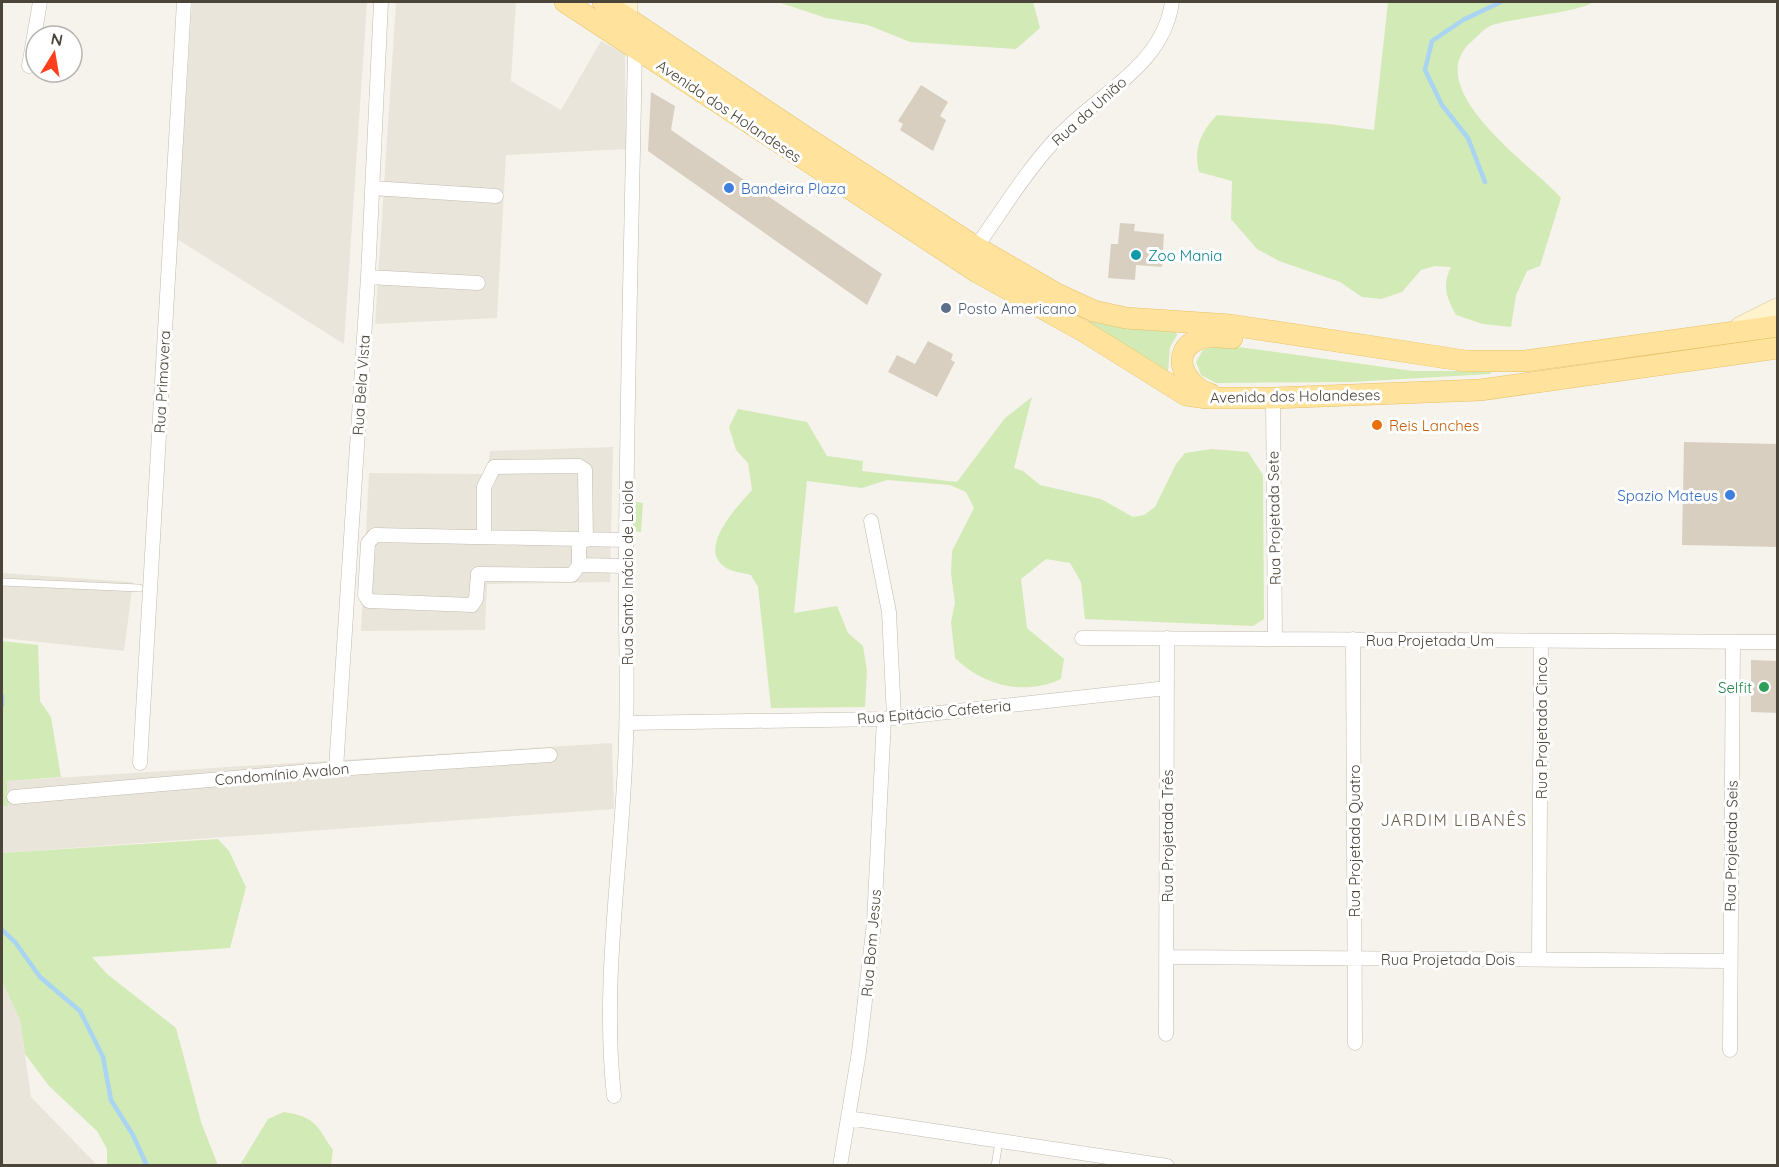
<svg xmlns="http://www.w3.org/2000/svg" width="1779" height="1167" font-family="Quicksand,sans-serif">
<rect width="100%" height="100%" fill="#f6f3ec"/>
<!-- residential -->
<path fill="#eae5da" d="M192,2h175l-23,342 -167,-105z
M396,2h120l-5,79 50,29 40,-69 24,13 1,95 -120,6 -9,163 -122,6z
M613,447l-3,135 -123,2 -2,46 -124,1 8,-158 118,1 3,-23z
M2,573l131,9 -9,69 -122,-13z
M612,743l2,66 -612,44v-47h6l-1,-25z
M2,981l18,39 11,77 66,68h-95z"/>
<!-- green -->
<path fill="#d2eab5" d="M778,2h255l7,26 -24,21 -106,-7 -42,-17 -42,-7z
M1388,2h206c-19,11 -76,15 -102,23 -8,3 -15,12 -21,17 -52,47 62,124 90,156l-21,68 -13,5 -11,24 -5,32 -28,-3 -27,-9c-10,-18 -14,-30 -5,-48l-16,-1 -14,4 -19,22 -21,7 -19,-2 -22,-15 -61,-21 -22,-12 -26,-30 1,-38 -33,-9c-6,-24 2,-40 18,-57l112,9 45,6z
M1091,320l85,11 1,4 -7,12 -2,24 -83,-48z
M1217,344l196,27h79l-2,3 -139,8 -135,1 -15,-8 -5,-13 7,-12z
M1032,397l-18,71 9,3 17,14 61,14 32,18 11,-2 11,-8 21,-43 9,-11 27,-4 36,3 15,23 1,144 -11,7 -168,-7 -4,-37 -11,-19 -24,-4 -25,20 6,49 37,31 -3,20c-37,17 -77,7 -106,-21l-4,-36 4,-19 -4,-29 1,-23 22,-43 -8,-16 -16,-7 -63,-5 -25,8 -55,-7 -13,132 43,-7 11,27 15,13 4,25 -2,36 -94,1 -13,-121 -7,-12c-7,-2 -17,-3 -23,-6 -34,-18 9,-62 24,-79l-4,-27 -12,-13 -7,-23 9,-18 69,13 20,34 36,5 -1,10 95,11 48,-64z
M632,501l11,2 -2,29 -9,-1z
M2,641l36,4 2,56 11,16 10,60 -54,4 1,25h-6z
M218,839l11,12 17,36 -16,61 -138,9 15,17 69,54 26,97 16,40h-111v-16l-10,-18 -48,-45 -24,-32 -5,-34 -18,-39v-128z
M284,1112c32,5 32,13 49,38l-2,15h-91l28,-46z"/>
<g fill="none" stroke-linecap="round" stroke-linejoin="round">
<!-- stream -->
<path stroke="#a9d4f2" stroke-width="4.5" d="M1485,182l-17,-44 -26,-33 -17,-35 7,-29 31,-21 38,-18
M2,696v9
M2,930l13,12 25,35 40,34 23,46 8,43 22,35 14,31"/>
</g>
<!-- building -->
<path fill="#d8cfc1" d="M921,85l27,17 -8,14 6,4 -13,31 -33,-21 3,-6 -5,-3z
M651,92l24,14 -4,24 211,144 -15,31 -219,-154z
M1120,223l15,1 -1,7 30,3 -2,33 -26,-2 -1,15 -27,-2 3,-34h7z
M928,341l25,13 -2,6 4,2 -18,35 -49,-25 9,-17 18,9z
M1684,442l94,2v103l-96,-2z
M1751,660l27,1v52l-27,-1z"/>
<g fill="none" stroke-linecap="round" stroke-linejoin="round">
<defs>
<path id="lane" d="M2,582l137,6
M995,1166l4,-24"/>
<path id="street" d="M29,66l11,-64
M372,188l124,8
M976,247c26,-36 50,-76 80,-108 41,-45 107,-72 116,-137
M368,277l110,6
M1273,398l2,241
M871,521l18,91 5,105
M484,537v-50l10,-20 85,-1 6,4 1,70
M579,539l-204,-4 -7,8 -3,52 4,6 103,4 4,-6 2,-25 94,1 7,-10
M626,566l-47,-1v-26l47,1
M1082,638l696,4
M1353,639l2,404
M627,723l257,-4 283,-31
M140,763l44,-761
M336,769l32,-492 13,-275
M14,797l322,-28 214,-14
M1166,957l564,4
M1539,959l2,-318
M1166,1034l1,-396
M1730,1050l3,-408
M614,1096c-13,-119 9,-238 12,-357 2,-62 -1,-123 0,-185 1,-168 6,-337 9,-506
M848,1118l319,48
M840,1166l19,-114 15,-129 10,-204"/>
<path id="secondary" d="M627,17v-15
M1740,327l38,-19"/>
<path id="primary" d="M565,2l412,270 108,60 101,63 21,3h66l207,-8 298,-42
M603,2l207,138 166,107 81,47 37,17 32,7 105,7 235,36h59l253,-35
M1210,394c-26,-8 -42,-43 -11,-55 11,-4 22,-2 33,-1"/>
</defs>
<!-- lane casing -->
<use href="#lane" stroke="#c2bbae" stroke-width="8"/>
<!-- street casing -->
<use href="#street" stroke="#c2bbae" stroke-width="15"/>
<!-- secondary casing -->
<use href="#secondary" stroke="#d6c79b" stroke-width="21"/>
<!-- primary casing -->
<use href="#primary" stroke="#e6c16a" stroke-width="22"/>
<!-- lane -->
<use href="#lane" stroke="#fff" stroke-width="7"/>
<!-- street -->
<use href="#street" stroke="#fff" stroke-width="14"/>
<!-- secondary -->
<use href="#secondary" stroke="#fff3cd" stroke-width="20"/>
<!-- primary -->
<use href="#primary" stroke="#ffe39c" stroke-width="21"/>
</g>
<!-- markers -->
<g fill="#3f7fe0" stroke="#fff" stroke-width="2">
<circle cx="729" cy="188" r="6"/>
<circle cx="1730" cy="495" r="6"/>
</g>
<circle fill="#0f9aa8" stroke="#fff" stroke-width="2" cx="1136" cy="255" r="6"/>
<circle fill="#5c6f8a" stroke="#fff" stroke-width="2" cx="946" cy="308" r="6"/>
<circle fill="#e8710a" stroke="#fff" stroke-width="2" cx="1377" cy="425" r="6"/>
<circle fill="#2e9e5b" stroke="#fff" stroke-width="2" cx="1764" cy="687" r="6"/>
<g text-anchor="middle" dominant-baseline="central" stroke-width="6" stroke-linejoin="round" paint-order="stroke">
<!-- street labels -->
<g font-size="15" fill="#4b4439" stroke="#fff">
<text transform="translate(729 111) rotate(34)">Avenida dos Holandeses</text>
<text transform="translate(1089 111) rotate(-42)">Rua da União</text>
<text transform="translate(162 382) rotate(-87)">Rua Primavera</text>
<text transform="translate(361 385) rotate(-86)">Rua Bela Vista</text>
<text transform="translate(1295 396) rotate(-1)">Avenida dos Holandeses</text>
<text transform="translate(1274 518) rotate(-91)">Rua Projetada Sete</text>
<text transform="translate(627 573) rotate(-90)">Rua Santo Inácio de Loiola</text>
<text x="1430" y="640">Rua Projetada Um</text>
<text transform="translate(934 712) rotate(-5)">Rua Epitácio Cafeteria</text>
<text transform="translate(1541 728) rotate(-90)">Rua Projetada Cinco</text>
<text transform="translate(282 774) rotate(-5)">Condomínio Avalon</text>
<text transform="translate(1167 836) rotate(-90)">Rua Projetada Três</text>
<text transform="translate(1354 841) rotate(-90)">Rua Projetada Quatro</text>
<text transform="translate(1731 846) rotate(-89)">Rua Projetada Seis</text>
<text transform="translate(871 943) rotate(-85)">Rua Bom Jesus</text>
<text x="1448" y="959">Rua Projetada Dois</text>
</g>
<!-- shop labels -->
<g font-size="15" fill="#366cbe" stroke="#fff" text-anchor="start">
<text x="741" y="188">Bandeira Plaza</text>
<text x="1718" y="495" text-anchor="end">Spazio Mateus</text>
</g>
<!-- culture labels -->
<g font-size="15" fill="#0d838f" stroke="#fff" text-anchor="start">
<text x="1148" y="255">Zoo Mania</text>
</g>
<!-- service labels -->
<g font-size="15" fill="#4e5e75" stroke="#fff" text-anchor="start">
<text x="958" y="308">Posto Americano</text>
</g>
<!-- food labels -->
<g font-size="15" fill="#c56008" stroke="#fff" text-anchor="start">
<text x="1389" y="425">Reis Lanches</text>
</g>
<!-- leisure labels -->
<g font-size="15" fill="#27864d" stroke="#fff" text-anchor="end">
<text x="1752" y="687">Selfit</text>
</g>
<!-- neighbourhood labels -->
<g font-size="16" letter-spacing="1.5" fill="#6e6250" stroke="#fff">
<text x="1454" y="820">JARDIM LIBANÊS</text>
</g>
</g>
<!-- border -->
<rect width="1779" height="1167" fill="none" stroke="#4b4439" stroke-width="6"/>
<!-- north arrow -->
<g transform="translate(54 54) rotate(11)"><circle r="28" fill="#ffffff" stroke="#b7b4b0" stroke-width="1.5"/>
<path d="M0-4.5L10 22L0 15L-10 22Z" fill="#fc3f1d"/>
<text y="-9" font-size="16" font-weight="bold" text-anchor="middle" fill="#4b4439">N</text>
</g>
</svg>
